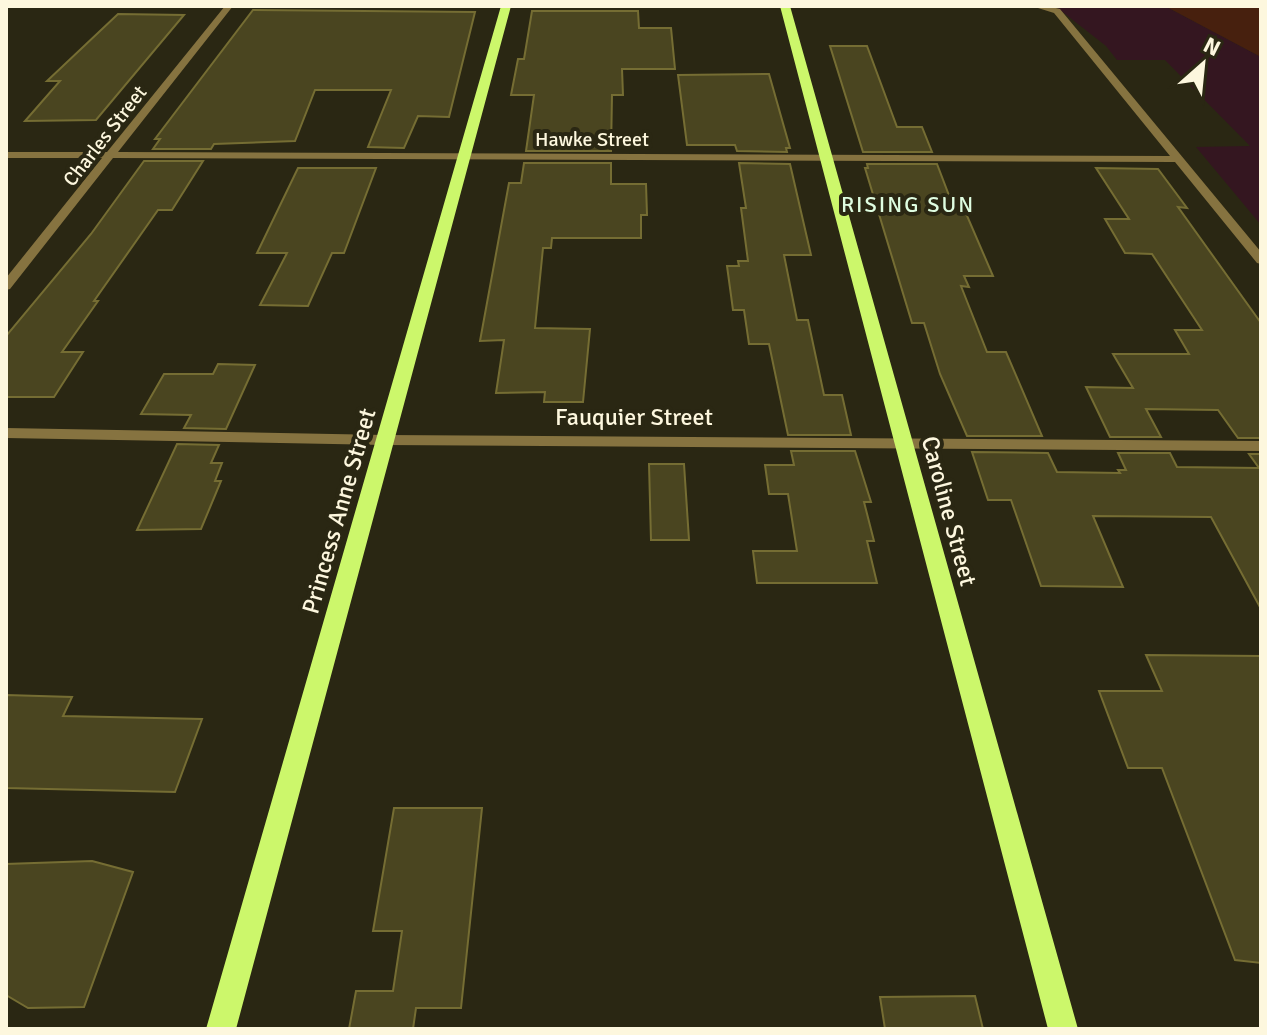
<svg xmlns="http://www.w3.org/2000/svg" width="1267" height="1035" font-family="Signika,sans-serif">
<rect width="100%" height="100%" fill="#2a2713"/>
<!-- green -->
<path fill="#341620" d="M1055,6h110l96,51v168l-65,-78 54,-1 -85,-86h-48l-11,-14z"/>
<!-- water -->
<path fill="#47200e" d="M1165,6h96v51z"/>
<!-- building -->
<path fill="#4a4520" stroke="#756d33" stroke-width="2" d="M253,10l222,2 -26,105 -31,-1 -14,32 -36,-1 23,-57h-76l-20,51 -81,3 -3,5h-58l7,-10h-5z
M532,11h106l1,17h32l4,41h-53l1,26h-11l-1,56h-85l8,-56h-23l7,-36h6z
M118,14l66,1 -88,105 -71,1 35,-40h-13z
M830,46h37l30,81h25l10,25h-69z
M769,74l21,74h-4l1,4 -50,-1 -2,-6h-48l-9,-70z
M144,161h59l-31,49h-14l-64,91h4l-36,51h21l-29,45h-48v-61l85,-102z
M524,163h87v21h35l1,31h-6v23h-89l-1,10h-8l-8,80 55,1 -7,73h-39l1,-10 -49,1 8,-53 -24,1 29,-158h12z
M739,163l51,1 21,91h-27l13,65h11l16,75h18l9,40h-63l-19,-91h-20l-5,-34h-11l-6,-44h12l-1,-5h10l-7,-53h5z
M867,164h70l18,47h10l28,65h-29l5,11 -8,-1 26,66h19l36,84h-75l-27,-62 -16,-51h-12l-47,-155h3z
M298,168h78l-32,85h-12l-24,53 -48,-1 27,-52h-30z
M1096,168l62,1 29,39 -9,-1 83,116v115h-23l-20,-28 -72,-1 15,28h-51l-24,-50 47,1 -20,-34h76l-14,-24h27l-50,-76 -27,-1 -20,-34h24z
M218,364l37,1 -29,64 -42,-1 7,-13 -50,-1 23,-40h49z
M177,444l42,1 -8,18h11l-7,18h6l-20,48 -64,1z
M791,451h64l16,51h-7l10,39h-7l10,42h-120l-4,-32h44l-9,-57h-19l-4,-29h29z
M972,452l76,1 9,19 63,1 -2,-3h8l-8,-17h52l7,14 82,1 -10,-14h12v155l-50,-92 -118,-1 30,71 -82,-1 -30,-86h-23z
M649,464h35l5,76h-38z
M1146,655l115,1v307l-26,-3 -73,-192h-34l-29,-77h63z
M6,695l66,2 -9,19 139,3 -27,73 -169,-4z
M394,808h88l-21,200h-45l-3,21h-64l7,-38h37l9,-60h-29z
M92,861l41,11 -49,135 -56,1 -22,-13v-131z
M975,996l8,33h-98l-5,-32z"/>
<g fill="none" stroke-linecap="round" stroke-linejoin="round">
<!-- street -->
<path fill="#867340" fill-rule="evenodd" d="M225,6h8l-115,146 1052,4 -116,-143 -16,-5h-90l-4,-2h103l13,3 201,243v12l-4,-1 -82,-101 -1062,-4 -103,131 -4,1v-12l96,-120h-96v-6h101z
M6,428l379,7 876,6v10l-876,-6 -379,-7z"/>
<!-- primary -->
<path fill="#ccf76b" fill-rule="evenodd" d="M501,6h10l-275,1023h-30z
M780,6h10l288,1023h-30z"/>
</g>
<g text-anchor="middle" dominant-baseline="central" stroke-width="8" stroke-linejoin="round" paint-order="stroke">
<!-- far-street labels -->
<g font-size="20" fill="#fdf7de" stroke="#2a2713">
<text transform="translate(105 136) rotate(-52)">Charles Street</text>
<text x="592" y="139">Hawke Street</text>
</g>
<!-- far-neighbourhood labels -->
<g font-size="22" letter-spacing="2" fill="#dffde1" stroke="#2a2713">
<text x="908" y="204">RISING SUN</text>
</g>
<!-- street labels -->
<g font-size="24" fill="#fdf7de" stroke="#2a2713">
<text x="634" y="417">Fauquier Street</text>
<text transform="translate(339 511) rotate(-74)">Princess Anne Street</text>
<text transform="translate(949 511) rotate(75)">Caroline Street</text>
</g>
</g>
<!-- border -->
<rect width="1267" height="1035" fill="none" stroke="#fdf7de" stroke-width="16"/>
<!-- north arrow -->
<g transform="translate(1203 64) rotate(27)" stroke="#2a2713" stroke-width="6" paint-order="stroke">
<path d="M0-6L14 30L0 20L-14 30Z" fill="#fdf7de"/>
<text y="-12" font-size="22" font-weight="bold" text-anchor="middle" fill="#fdf7de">N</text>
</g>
</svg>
